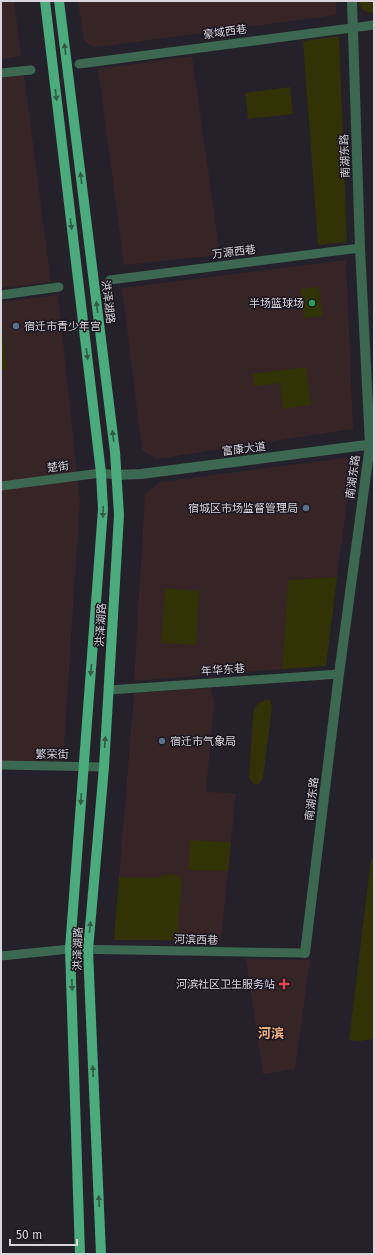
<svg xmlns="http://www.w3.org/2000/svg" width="375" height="1255" font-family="'Fira Sans','Noto Sans SC',sans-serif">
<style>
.commercial{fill:#372427}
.green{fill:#313206}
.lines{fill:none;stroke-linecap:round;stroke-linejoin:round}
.minor{stroke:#3c6750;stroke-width:9}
.tertiary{stroke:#3c6750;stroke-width:10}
.primary{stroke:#4bab7c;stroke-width:10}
.oneway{fill:#315a49}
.leisure-dot{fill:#2e9e5b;stroke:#1b1720;stroke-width:1.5}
.service-dot{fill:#5c6f8a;stroke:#1b1720;stroke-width:1.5}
.health-dot{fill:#e0444e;stroke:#1b1720;stroke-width:1.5}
.labels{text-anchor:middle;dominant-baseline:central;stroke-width:3;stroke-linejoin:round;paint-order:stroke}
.street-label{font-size:11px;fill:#d7d5db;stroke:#1b1720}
.poi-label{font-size:11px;fill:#d7d5db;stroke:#1b1720;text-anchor:end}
.quarter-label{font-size:13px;font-weight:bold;fill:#f0ae7e;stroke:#1b1720}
</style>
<rect width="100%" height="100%" fill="#24212a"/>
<!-- commercial -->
<path class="commercial" d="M1 1H14L21 56 1 59Z
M78 1H336V15L98 47 89 45 84 40Z
M192 56 220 255 124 265 98 69Z
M24 75 51 282 1 288V78Z
M346 260 353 429 156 459 142 450 122 288Z
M58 295 80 500 63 762H1V370L7 369 1 320V302Z
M351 457 352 466 337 577 288 580 282 669 134 681 145 494 160 482Z
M211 688 214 704 206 792 236 793 221 941 114 940 134 693Z
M246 959 310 960 295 1069 263 1074Z"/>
<!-- green -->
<path class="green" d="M359 1H374V13L366 12 361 8Z
M339 36 347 242 318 245 303 41Z
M290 87 293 114 248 119 245 93Z
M319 287 323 316 304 318 300 289Z
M1 320 7 369 1 370Z
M306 367 311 405 283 409 280 383 254 386 252 374Z
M337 577 326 666 282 669 288 580Z
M165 588 199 591 196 645 161 643Z
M266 700H270L272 706 263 778 259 784H254L249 778 253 716C255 706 256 703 266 700Z
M190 840 231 842 228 871 188 870Z
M374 858V1039L359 1041 349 1040 371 859Z
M173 874 178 876 182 880 177 940H114L119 877 152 878Z"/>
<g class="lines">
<!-- minor -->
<path class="minor" d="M79 64 374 25
M1 73 31 70
M110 280 360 248
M1 295 59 287
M1 486 101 473 117 475
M109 690 339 674
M1 765 104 767
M1 956 70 949 305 953"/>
<!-- tertiary -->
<path class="tertiary" d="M117 475 141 474 374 444
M305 953 339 674 370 445 360 248 352 1"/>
<!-- primary -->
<path class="primary" d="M45 1 101 473 103 509 70 949 80 1254
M59 1 115 452 119 515 104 767 88 950 101 1254"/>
</g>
<!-- one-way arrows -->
<defs><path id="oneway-solid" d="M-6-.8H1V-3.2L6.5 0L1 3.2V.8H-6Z"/></defs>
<g class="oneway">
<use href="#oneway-solid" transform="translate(65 49) rotate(-97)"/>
<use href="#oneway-solid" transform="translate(56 95) rotate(83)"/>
<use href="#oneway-solid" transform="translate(81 178) rotate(-97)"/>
<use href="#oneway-solid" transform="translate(71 224) rotate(83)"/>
<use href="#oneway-solid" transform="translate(97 307) rotate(-97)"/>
<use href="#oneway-solid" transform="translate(87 354) rotate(83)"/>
<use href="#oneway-solid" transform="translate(113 436) rotate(-97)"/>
<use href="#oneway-solid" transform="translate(103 512) rotate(92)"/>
<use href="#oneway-solid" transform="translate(91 670) rotate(95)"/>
<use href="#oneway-solid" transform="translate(105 742) rotate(-86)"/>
<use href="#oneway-solid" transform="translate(81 799) rotate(94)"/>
<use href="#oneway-solid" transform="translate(90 927) rotate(-85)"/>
<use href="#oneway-solid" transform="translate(72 985) rotate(88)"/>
<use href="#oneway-solid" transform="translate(93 1071) rotate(-92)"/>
<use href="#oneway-solid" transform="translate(99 1201) rotate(-92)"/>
</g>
<!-- markers -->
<circle class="leisure-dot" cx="312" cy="303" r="4"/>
<g class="service-dot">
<circle cx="16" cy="326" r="4"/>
<circle cx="306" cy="508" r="4"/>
<circle cx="162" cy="741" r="4"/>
</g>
<path class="health-dot" d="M282 978h4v4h4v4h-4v4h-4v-4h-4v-4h4z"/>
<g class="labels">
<!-- street labels -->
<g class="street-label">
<text transform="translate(225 32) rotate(-8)">豪域西巷</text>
<text transform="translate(345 156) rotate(-92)">南湖东路</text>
<text transform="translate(234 252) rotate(-7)">万源西巷</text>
<text transform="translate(108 302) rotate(83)">洪泽湖路</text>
<text transform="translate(244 449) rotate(-7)">富康大道</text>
<text transform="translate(58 467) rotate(-7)">楚街</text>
<text transform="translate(353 477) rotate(-82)">南湖东路</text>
<text transform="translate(101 625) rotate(-87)">洪泽湖路</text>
<text transform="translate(223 670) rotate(-4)">年华东巷</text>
<text x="52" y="754">繁荣街</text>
<text transform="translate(312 799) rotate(-83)">南湖东路</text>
<text transform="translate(196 940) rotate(1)">河滨西巷</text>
<text transform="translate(78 949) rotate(-89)">洪泽湖路</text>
</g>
<!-- poi labels -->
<g class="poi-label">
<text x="304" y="303">半场篮球场</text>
<text x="24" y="326" text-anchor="start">宿迁市青少年宫</text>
<text x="298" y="508">宿城区市场监督管理局</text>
<text x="170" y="741" text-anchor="start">宿迁市气象局</text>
<text x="275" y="984">河滨社区卫生服务站</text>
</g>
<!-- quarter labels -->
<g class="quarter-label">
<text x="271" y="1033">河滨</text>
</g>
</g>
<!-- border -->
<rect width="375" height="1255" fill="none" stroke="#d7d5db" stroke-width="4"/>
<!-- scale -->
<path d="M10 1239v6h67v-6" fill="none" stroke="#d7d5db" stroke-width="2"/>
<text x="16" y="1239" font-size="12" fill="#d7d5db" stroke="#1b1720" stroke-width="3" paint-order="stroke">50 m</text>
</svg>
